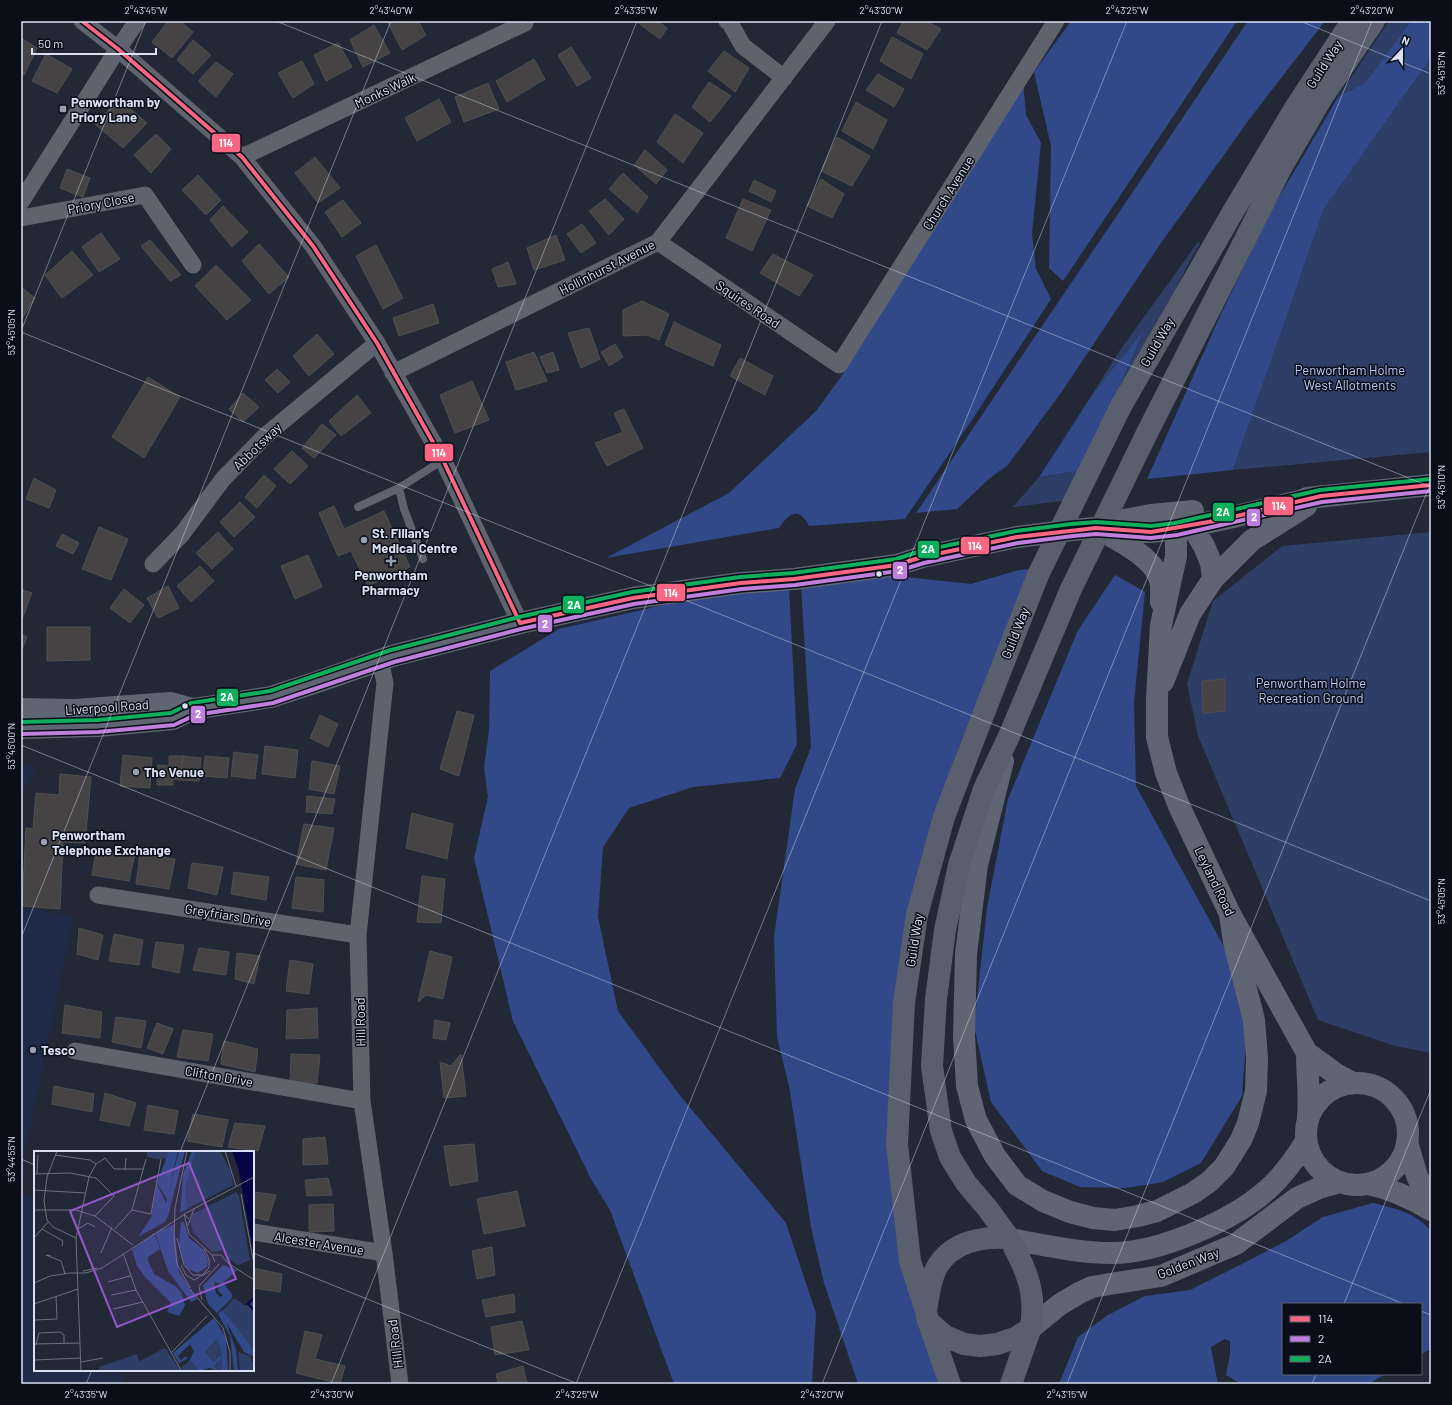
<svg xmlns="http://www.w3.org/2000/svg" width="1452" height="1405" font-family="Barlow,sans-serif">
<style>
.built{fill:#1f2a47}
.green{fill:#2e3e66}
.forest{fill:#324989}
.building{fill:#464344;stroke:#504f51}
.lines{fill:none;stroke-linecap:round;stroke-linejoin:round}
.lane{stroke:#5e636e;stroke-width:8}
.street{stroke:#5e636e;stroke-width:17}
.secondary{stroke:#5f6573;stroke-width:22}
.highway{stroke:#595f6d;stroke-width:22}
.highway-bridge{stroke:#595f6d;stroke-width:22}
.bus-1-casing{stroke:#090e19;stroke-width:7}
.bus-2-casing{stroke:#090e19;stroke-width:7}
.bus-3-casing{stroke:#090e19;stroke-width:7}
.bus-1{stroke:#fa6682;stroke-width:4}
.bus-2{stroke:#c07fdc;stroke-width:4}
.bus-3{stroke:#0daf5c;stroke-width:4}
.ticks{fill:none;stroke:#dae1f3;stroke-width:1;stroke-opacity:0.45}
.poi-dot{fill:#9aa0b0;stroke:#090e19;stroke-width:1.5}
.bus-dot{fill:#dae1f3;stroke:#090e19;stroke-width:1.5}
.labels{text-anchor:middle;dominant-baseline:central;stroke-width:3;stroke-linejoin:round;paint-order:stroke}
.street-label{font-size:13px;fill:#dae1f3;stroke:#090e19}
.poi-label{font-size:13px;font-weight:bold;fill:#dae1f3;stroke:#090e19;text-anchor:start}
.park-label{font-size:13px;fill:#baccf5;stroke:#090e19}
.inset-river{fill:none;stroke:#050444;stroke-width:2}
.inset-road{fill:none;stroke:#6c7281;stroke-width:1}
.view{fill:#9359cc;fill-opacity:0.15;stroke:#9359cc;stroke-width:2}
.inset-edge{fill:none;stroke:#dae1f3;stroke-width:2}
.line-badge{stroke:#090e19;stroke-width:1.5}
.badge-label{font-size:11px;text-anchor:middle;font-weight:bold;fill:#fff}
.neatline{fill:none;stroke:#dae1f3;stroke-width:1.5}
.ticks-label{font-size:10px;text-anchor:middle;fill:#dae1f3}
</style>
<rect width="100%" height="100%" fill="#222835"/>
<!-- built -->
<path class="built" d="M21 764 37 766 33 776 21 792Z
M21 907 74 916 25 1152 23 1186H21Z
M21 1194 35 1197V1370H124L123 1384H21Z"/>
<!-- green -->
<path class="green" d="M1389 21H1411L1366 82 1338 97Z
M1431 58V452L1233 470 1324 209Z
M1198 242 1200 243 1186 268 1107 428 1102 429 1143 332 1092 395 1118 353Z
M1084 470 1070 500 1013 507 1039 477Z
M1431 532V1053L1395 1046 1318 1020 1198 736 1187 684 1213 601 1282 546Z"/>
<!-- forest -->
<path class="forest" d="M1071 21H1237L1063 281 1049 268 1051 146 1034 72Z
M1248 21H1325L1248 121 1159 246 1063 390 1008 465 990 478 957 509 916 513Z
M1411 21H1431V58L1324 209 1233 470 1147 479 1221 314 1272 209 1338 97 1366 82Z
M1023 80 1026 115 1041 143 1032 234 1036 269 1051 299 974 417 905 519 809 526C799 506 789 513 779 528L606 558 729 493 816 411 841 377 914 255Z
M1144 330 1084 470 1039 477 1092 395Z
M1035 568 962 738 922 860 889 1093 939 1384H858L824 1283 811 1227 789 1086 777 1037 774 937 795 789 811 747 801 586 896 576 971 584 1015 571Z
M1115 575 1145 592 1134 702 1136 786 1228 954 1247 1028 1242 1096 1201 1163 1163 1182 1126 1188 1080 1187 1042 1171 991 1102 974 1026 987 908 1008 799 1078 630Z
M789 587 797 744 780 778 693 787 629 808 603 847 598 917 618 1011 678 1093 786 1223 816 1313 812 1384H674L610 1210 592 1181 513 1021 474 858 488 797 484 767 489 731 490 671 559 629 685 600Z
M1373 1203C1396 1209 1415 1212 1431 1231V1349L1421 1354V1304H1283V1374H1385L1369 1384H1241L1226 1375 1230 1354V1341L1225 1339 1211 1347 1218 1384H1059L1078 1337 1108 1315 1145 1296 1190 1290 1242 1264 1286 1241 1323 1217Z"/>
<!-- building -->
<path class="building" d="M168 21H180L193 32 172 58 152 42Z
M392 21H418L426 35 402 50 388 23Z
M636 21H657L667 28 660 39Z
M903 21H926L941 29 927 50 897 33Z
M374 25 390 53 363 67 350 40Z
M892 37 923 54 911 79 880 61Z
M21 38 37 48 24 75 21 73Z
M193 40 211 55 193 74 177 60Z
M338 43 352 67 326 81 314 55Z
M571 47 591 78 577 86 558 55Z
M724 51 749 68 735 92 708 71Z
M46 54 72 69 57 93 32 81Z
M534 59 545 79 507 102 496 81Z
M302 61 314 84 293 98 278 73Z
M216 62 233 74 216 97 198 81Z
M878 74 904 89 894 107 866 90Z
M709 82 731 96 710 122 692 107Z
M488 83 499 109 464 122 455 97Z
M119 99 147 123 123 148 95 124Z
M439 99 451 122 417 141 405 118Z
M856 102 887 120 873 149 842 131Z
M675 114 703 133 683 163 657 142Z
M156 134 171 149 151 173 134 155Z
M837 137 870 156 852 186 821 171Z
M645 150 667 170 656 184 634 165Z
M315 157 340 188 318 203 295 173Z
M67 169 90 178 83 197 60 188Z
M623 173 648 197 637 213 609 189Z
M198 175 221 200 206 215 182 190Z
M821 179 844 194 832 218 807 206Z
M754 180 776 191 771 202 749 191Z
M605 199 624 219 609 235 589 211Z
M743 199 771 210 752 251 726 238Z
M343 200 361 223 342 237 325 212Z
M223 206 248 232 232 247 210 220Z
M582 224 596 243 581 253 567 234Z
M101 233 120 259 99 272 82 247Z
M556 235 565 260 534 270 527 248Z
M150 240 181 275 170 281 141 246Z
M259 244 289 277 269 294 242 261Z
M376 245 403 298 383 309 356 256Z
M72 251 93 275 62 298 45 275Z
M773 254 813 275 799 296 760 273Z
M508 262 516 284 498 287 492 269Z
M216 265 251 300 227 320 195 286Z
M21 287 35 298 22 319 21 318Z
M642 301 669 314 659 340 647 335 623 336V310Z
M433 304 439 323 399 336 393 318Z
M674 322 721 345 713 366 665 345Z
M589 328 600 359 581 368 568 333Z
M317 334 334 354 309 376 293 356Z
M615 344 623 357 609 366 601 352Z
M534 352 547 381 516 390 506 362Z
M553 352 559 370 547 373 540 357Z
M740 358 773 376 765 395 730 376Z
M277 369 290 382 278 393 265 380Z
M148 377 180 397 144 458 112 437Z
M472 381 489 420 455 433 440 395Z
M243 393 259 407 243 422 229 409Z
M357 395 371 413 341 436 329 421Z
M624 409 643 448 607 466 595 443 623 432 614 413Z
M322 424 336 435 314 458 302 448Z
M292 451 308 466 290 484 274 469Z
M264 475 276 486 257 508 245 497Z
M34 478 56 490 49 508 26 499Z
M240 502 255 517 234 537 220 522Z
M334 506 344 529 384 511 410 567 368 586 351 551 338 556 319 513Z
M99 527 128 539 111 580 82 569Z
M218 532 233 549 212 569 196 553Z
M62 534 79 543 73 554 56 546Z
M308 555 322 587 295 599 281 566Z
M200 566 214 581 191 602 177 586Z
M168 586 179 608 158 618 147 598Z
M21 589 32 593 21 622Z
M124 589 144 605 130 623 110 608Z
M47 627H90V660L47 661Z
M21 634 27 637 21 652Z
M1225 679V711L1203 713 1202 681Z
M457 711 474 715 459 776 440 769Z
M320 715 338 724 328 747 310 738Z
M265 746 298 750 295 778 262 774Z
M234 752 258 755 255 779 231 776Z
M123 755 152 758 150 788 120 786Z
M169 756H183L181 780 173 779V785H157L158 765 169 766Z
M183 756 201 758 199 781 181 780Z
M205 756 229 758 227 778 203 776Z
M312 761 340 766 334 794 309 789Z
M60 774 91 777 85 843 63 842 60 909 22 906 26 828 33 829 36 793 59 795Z
M307 796 335 799 332 814 306 812Z
M412 813 453 824 447 859 406 848Z
M304 824 334 828 326 870 296 864Z
M96 850 135 854 129 881 92 875Z
M140 854 175 859 169 889 136 884Z
M192 863 223 867 217 895 188 888Z
M234 872 269 877 266 900 231 894Z
M422 876 445 879 441 923 417 922Z
M296 877 324 880 323 912 292 908Z
M79 928 103 935 98 960 77 954Z
M114 934 143 940 139 965 109 961Z
M156 942 184 945 179 973 152 967Z
M199 948 229 952 226 975 193 970Z
M430 951 452 957 443 999 426 995 418 1002Z
M237 953 260 956 254 984 235 979Z
M290 960 313 964 309 994 286 991Z
M65 1005 102 1012 100 1038 62 1033Z
M317 1008 318 1038 286 1039 287 1010Z
M116 1017 146 1021 141 1048 112 1042Z
M435 1020 450 1023 446 1040 433 1038Z
M157 1023 173 1029 163 1054 147 1048Z
M183 1030 213 1034 208 1061 177 1057Z
M224 1041 258 1049 255 1072 221 1064Z
M291 1054 320 1055 317 1083H290Z
M461 1054 466 1096 444 1098 440 1062 451 1066Z
M54 1086 94 1094 92 1112 52 1104Z
M105 1093 136 1103 129 1126 100 1120Z
M148 1105 178 1111 174 1134 144 1130Z
M193 1114 228 1120 222 1147 187 1141Z
M235 1123 265 1126 258 1151 228 1147Z
M325 1137 328 1164 303 1165V1139Z
M474 1144 478 1181 450 1186 444 1146Z
M328 1178 332 1195 307 1196 305 1180Z
M517 1191 525 1226 484 1234 477 1199Z
M255 1192 276 1195 268 1221 253 1217V1205Z
M333 1204 334 1231 309 1232V1205Z
M492 1247 495 1275 477 1279 472 1251Z
M253 1268 282 1274 280 1292 253 1288Z
M514 1294 515 1312 486 1317 482 1300Z
M522 1321 529 1350 495 1355 491 1327Z
M305 1331 322 1335 315 1359 345 1366 340 1384 296 1373Z
M523 1366 527 1384H498L496 1374Z"/>
<g class="lines">
<!-- lane -->
<path class="lane" d="M358 507 399 488
M423 559 404 509 399 488 443 460"/>
<!-- street -->
<path class="street" d="M82 21 118 49 242 157 313 246 377 343 443 460 520 623
M727 21 730 23 743 46 784 78
M242 157 525 23 524 21
M21 202 114 55 137 21
M21 218 145 195 193 265
M658 242 839 365 1056 21
M393 373 658 242 827 21
M153 564 182 534 223 479 266 435 377 343
M380 659 385 683 358 935 362 1101 384 1253 400 1384
M98 895 358 935
M75 1051 362 1101
M253 1232 384 1253"/>
<!-- secondary -->
<path class="secondary" d="M1307 498 1431 485
M1184 513 1204 546 1211 563 1213 579
M1180 515 1176 529V556L1161 625 1157 698V737L1166 773 1179 806 1230 914 1307 1053 1336 1074 1353 1083
M1114 522 1151 515 1193 511
M1102 531C1120 541 1154 558 1160 580 1162 587 1161 595 1161 602
M1163 682 1190 614 1213 579 1252 540 1306 506
M21 709 75 710 171 703 193 709
M21 728 98 726 173 719 193 709 271 697 320 681 392 656 520 623 633 598 741 583 794 579 897 565 922 557 1017 537 1072 530 1096 528 1151 532 1176 529 1220 520 1321 496
M1003 761 977 865 966 954 964 1036 967 1086 976 1120 995 1156 1017 1185 1043 1201 1070 1212 1093 1218 1115 1220 1138 1216 1157 1211 1193 1193 1209 1182 1224 1167 1241 1140 1248 1123 1256 1091 1257 1058 1254 1020 1234 942 1230 914
M1307 1053C1307 1075 1310 1096 1308 1117
M1306 1134a51 51 0 1 1 102 0a51 51 0 1 1-102 0Z
M1407 1142 1417 1176 1431 1205
M1369 1184C1391 1189 1411 1198 1431 1210
M1010 1239C1044 1245 1078 1253 1112 1253 1159 1253 1232 1221 1267 1190 1283 1176 1295 1159 1306 1141
M1031 1328 1059 1305 1079 1293 1092 1287 1110 1284 1161 1276 1236 1244 1297 1198 1319 1188 1340 1182"/>
<!-- highway -->
<path class="highway" d="M1121 406 1234 210 1297 105 1352 21
M1147 433 1249 232 1281 168 1323 96 1374 21
M1009 1238 988 1209 966 1183 950 1157 941 1131 932 1066 936 999 945 930 959 865 984 789 1010 734 1071 589
M926 1311C928 1297 930 1282 936 1269 950 1242 982 1236 1009 1238 1013 1243 1015 1250 1018 1255 1031 1281 1035 1300 1031 1328L1015 1338 997 1344 980 1346 964 1344 945 1336 928 1321 926 1311 910 1261 897 1144 904 1003 917 915 944 817 980 723 1038 575
M929 1323 950 1384
M1011 1384 1030 1330"/>
<!-- highway-bridge -->
<path class="highway-bridge" d="M1038 575 1121 406
M1071 589 1147 433"/>
<!-- bus-1 casing -->
<g class="bus-1-casing">
<path id="bus-1" d="M82 21 118 49 242 157 313 246 377 343 443 460 520 623
M520 623 633 598 741 583 794 579 897 565 922 557 1017 537 1096 528 1151 532 1220 520 1321 496 1431 485"/>
</g>
<!-- bus-2 casing -->
<g class="bus-2-casing">
<path id="bus-2" d="M21 734 98 732 174 725 195 715 273 703 394 662 521 629 634 604 742 589 795 585 898 571 924 563 1018 543 1073 536 1096 534 1151 538 1177 535 1322 502 1431 491"/>
</g>
<!-- bus-3 casing -->
<g class="bus-3-casing">
<path id="bus-3" d="M21 722 98 720 171 713 191 703 270 691 391 650 519 617 632 592 740 577 793 573 896 559 921 551 1016 531 1071 524 1096 522 1151 526 1175 523 1320 490 1430 479"/>
</g>
<!-- bus-1 -->
<use href="#bus-1" class="bus-1"/>
<!-- bus-2 -->
<use href="#bus-2" class="bus-2"/>
<!-- bus-3 -->
<use href="#bus-3" class="bus-3"/>
</g>
<!-- ticks -->
<path class="ticks" d="M276 21 1431 487M1300 21 1431 74M21 331 146 21M21 332 1431 901M21 745 1404 1304M21 938 391 21M180 1152 637 21M21 1159 35 1165M253 1253 578 1384M1344 1304 1431 1089M1421 1311 1431 1315M86 1384 92 1370M331 1384 882 21M576 1384 1127 21M822 1384 1372 21M1067 1384 1431 482M1312 1384 1316 1374"/>
<!-- markers -->
<g class="poi-dot">
<rect x="59" y="105" width="8" height="8" rx="2"/>
<circle cx="364" cy="540" r="4"/>
<path d="M389 555h4v4h4v4h-4v4h-4v-4h-4v-4h4z"/>
<circle cx="136" cy="772" r="4"/>
<circle cx="44" cy="842" r="4"/>
<circle cx="33" cy="1050" r="4"/>
</g>
<g class="bus-dot">
<circle cx="879" cy="574" r="3.5"/>
<circle cx="185" cy="706" r="3.5"/>
</g>
<g class="labels">
<!-- street labels -->
<g class="street-label">
<text transform="translate(1324 64) rotate(-57)">Guild Way</text>
<text transform="translate(385 90) rotate(-25)">Monks Walk</text>
<text transform="translate(948 193) rotate(-58)">Church Avenue</text>
<text transform="translate(101 203) rotate(-11)">Priory Close</text>
<text transform="translate(607 267) rotate(-27)">Hollinhurst Avenue</text>
<text transform="translate(748 304) rotate(34)">Squires Road</text>
<text transform="translate(1157 342) rotate(-60)">Guild Way</text>
<text transform="translate(257 446) rotate(-44)">Abbotsway</text>
<text transform="translate(1015 633) rotate(-68)">Guild Way</text>
<text transform="translate(107 707) rotate(-4)">Liverpool Road</text>
<text transform="translate(1215 881) rotate(64)">Leyland Road</text>
<text transform="translate(228 915) rotate(9)">Greyfriars Drive</text>
<text transform="translate(914 940) rotate(-81)">Guild Way</text>
<text transform="translate(360 1022) rotate(-91)">Hill Road</text>
<text transform="translate(219 1076) rotate(10)">Clifton Drive</text>
<text transform="translate(319 1243) rotate(9)">Alcester Avenue</text>
<text transform="translate(1188 1263) rotate(-21)">Golden Way</text>
<text transform="translate(395 1344) rotate(-97)">Hill Road</text>
</g>
<!-- poi labels -->
<g class="poi-label">
<text x="71" y="102">Penwortham by<tspan x="71" dy="15">Priory Lane</tspan></text>
<text x="372" y="533">St. Fillan's<tspan x="372" dy="15">Medical Centre</tspan></text>
<text x="391" y="575" text-anchor="middle">Penwortham<tspan x="391" dy="15">Pharmacy</tspan></text>
<text x="144" y="772">The Venue</text>
<text x="52" y="835">Penwortham<tspan x="52" dy="15">Telephone Exchange</tspan></text>
<text x="41" y="1050">Tesco</text>
</g>
<!-- park labels -->
<g class="park-label">
<text x="1350" y="370">Penwortham Holme<tspan x="1350" dy="15">West Allotments</tspan></text>
<text x="1311" y="683">Penwortham Holme<tspan x="1311" dy="15">Recreation Ground</tspan></text>
</g>
</g>
<!-- overview -->
<g transform="translate(34 1151)">
<rect width="220" height="220" fill="#222835"/>
<path d="M113 0H137L133 7 124 8 113 6ZM162 0H186L197 21 199 34 153 58 152 34ZM202 41 205 45 216 109 204 114 193 107 189 99 178 101 159 81 156 70 159 63ZM200 147 212 155 220 147V199L189 159ZM183 188 188 203V220H183L180 215 187 209 186 202 180 211 171 201ZM131 197 147 220H65V216L103 203 105 210 110 208ZM204 201 216 205 220 215 217 220H206ZM158 209 165 220H150L147 216Z" fill="#2e3e66"/>
<path d="M135 0H144L133 48 123 32ZM145 0H151L134 65 131 71 104 86 117 67 123 33 132 52ZM158 0H162L152 34 153 58 146 62 149 24ZM147 71H150L155 87 169 98 174 109 173 116 164 122 154 118 150 112 145 93ZM140 73 145 121 163 148 157 151 134 120 121 82ZM120 82 126 98 114 106V110L120 123 141 135 147 141 151 154 145 165 133 161 137 152 112 127 103 115 98 99ZM189 114 203 119 188 133 180 131 182 142 186 146 189 144 184 140 185 134H191L198 143V147L183 162 174 153 169 135ZM188 159 202 199 204 220H200L196 185 184 163ZM189 159 220 199V206L210 201 189 166ZM180 167 192 187 194 220H188V203L183 188 171 201 180 211 187 202V209L180 215 183 220 176 217 165 220 158 210 154 212 160 200 156 193 144 205 147 209 152 205 153 208 145 212 139 202Z" fill="#324989"/>
<path d="M198 0H218L219 3 220 104 205 20Z" fill="#050444"/>
<path class="inset-river" d="M220 147 214 153 220 159"/>
<path class="inset-road" d="M23 0 13 26 10 50 13 69 19 76 42 87M153 0 141 57 140 87 143 113 156 137M191 0 202 35M21 4 56 9 62 13M91 19 92 7M3 22 4 4M0 23 36 22 62 27 80 45 61 65M0 39 51 42M207 43 220 113M0 59H42L61 65 99 94M98 59 117 63 127 8M154 74 160 58M8 78 29 90 28 95M44 78 54 72 61 76M81 78 98 59 112 8M0 87 14 71M143 87 150 114 159 124H168L175 117V108L170 98M67 102 78 76M89 102 102 139 147 219M178 104H187L194 112 220 129M17 105 12 104 27 110 31 123M181 111 178 104 155 83 150 63 220 26M147 114 152 124 160 129M49 120 63 117M36 122H52L68 117 148 65 150 63 155 68M160 129 176 120M74 131 96 125M0 132 16 125 36 122M165 135 185 113M165 136 168 149M156 138 189 177 196 201V220M77 144 102 139M0 153 44 138M79 158 109 151M0 169 23 168 22 145M0 193 46 192M2 194 5 182 26 181 30 184V192M137 202 173 165M0 209 47 207M47 211 69 207M47 220 42 87 55 26 62 13 71 7 80 18H109"/>
<path class="view" d="M155 12 202 128 83 176 36 60Z"/>
<rect width="220" height="220" class="inset-edge"/>
</g>
<g class="line-badge">
<rect x="211" y="133" width="30" height="20" rx="4" fill="#fa6682"/>
<rect x="424" y="443" width="30" height="19" rx="4" fill="#fa6682"/>
<rect x="1263" y="496" width="31" height="20" rx="4" fill="#fa6682"/>
<rect x="1212" y="502" width="23" height="20" rx="4" fill="#0daf5c"/>
<rect x="1246" y="508" width="15" height="19" rx="4" fill="#c07fdc"/>
<rect x="960" y="536" width="30" height="19" rx="4" fill="#fa6682"/>
<rect x="917" y="540" width="23" height="19" rx="4" fill="#0daf5c"/>
<rect x="892" y="561" width="16" height="19" rx="4" fill="#c07fdc"/>
<rect x="656" y="583" width="30" height="19" rx="4" fill="#fa6682"/>
<rect x="562" y="595" width="23" height="19" rx="4" fill="#0daf5c"/>
<rect x="537" y="614" width="16" height="19" rx="4" fill="#c07fdc"/>
<rect x="216" y="688" width="23" height="19" rx="4" fill="#0daf5c"/>
<rect x="190" y="705" width="16" height="19" rx="4" fill="#c07fdc"/>
</g>
<g class="badge-label">
<text x="226" y="147">114</text>
<text x="439" y="457">114</text>
<text x="1279" y="510">114</text>
<text x="1223" y="516">2A</text>
<text x="1254" y="521">2</text>
<text x="975" y="550">114</text>
<text x="928" y="553">2A</text>
<text x="900" y="574">2</text>
<text x="671" y="597">114</text>
<text x="574" y="609">2A</text>
<text x="545" y="628">2</text>
<text x="227" y="701">2A</text>
<text x="198" y="718">2</text>
</g>
<!-- border -->
<rect width="1452" height="1405" fill="none" stroke="#090e19" stroke-width="44"/>
<!-- legend -->
<rect x="1282" y="1303" width="140" height="72" fill="#090e19" stroke="#5d6270"/>
<rect x="1290" y="1316" width="20" height="6" fill="#fa6682" stroke="#5d6270"/>
<text x="1318" y="1323" font-size="12" fill="#dae1f3">114</text>
<rect x="1290" y="1336" width="20" height="6" fill="#c07fdc" stroke="#5d6270"/>
<text x="1318" y="1343" font-size="12" fill="#dae1f3">2</text>
<rect x="1290" y="1356" width="20" height="6" fill="#0daf5c" stroke="#5d6270"/>
<text x="1318" y="1363" font-size="12" fill="#dae1f3">2A</text>
<!-- north arrow -->
<g transform="translate(1402 50) rotate(22)" stroke="#090e19" stroke-width="3" paint-order="stroke">
<path d="M0-3L7 15L0 10L-7 15Z" fill="#dae1f3"/>
<text y="-6" font-size="11" font-weight="bold" text-anchor="middle" fill="#dae1f3">N</text>
</g>
<!-- scale -->
<path d="M32 48v6h124v-6" fill="none" stroke="#dae1f3" stroke-width="2"/>
<text x="38" y="48" font-size="12" fill="#dae1f3" stroke="#090e19" stroke-width="3" paint-order="stroke">50 m</text>
<rect x="22" y="22" width="1408" height="1361" class="neatline"/>
<g class="ticks-label">
<text x="146" y="14">2°43'45"W</text>
<text x="391" y="14">2°43'40"W</text>
<text x="636" y="14">2°43'35"W</text>
<text x="881" y="14">2°43'30"W</text>
<text x="1127" y="14">2°43'25"W</text>
<text x="1372" y="14">2°43'20"W</text>
<text transform="translate(1441 73) rotate(-90)" y="4">53°45'15"N</text>
<text transform="translate(11 332) rotate(-90)" y="4">53°45'05"N</text>
<text transform="translate(1441 487) rotate(-90)" y="4">53°45'10"N</text>
<text transform="translate(11 746) rotate(-90)" y="4">53°45'00"N</text>
<text transform="translate(1441 901) rotate(-90)" y="4">53°45'05"N</text>
<text transform="translate(11 1159) rotate(-90)" y="4">53°44'55"N</text>
<text x="86" y="1398">2°43'35"W</text>
<text x="332" y="1398">2°43'30"W</text>
<text x="577" y="1398">2°43'25"W</text>
<text x="822" y="1398">2°43'20"W</text>
<text x="1067" y="1398">2°43'15"W</text>
</g>
</svg>
